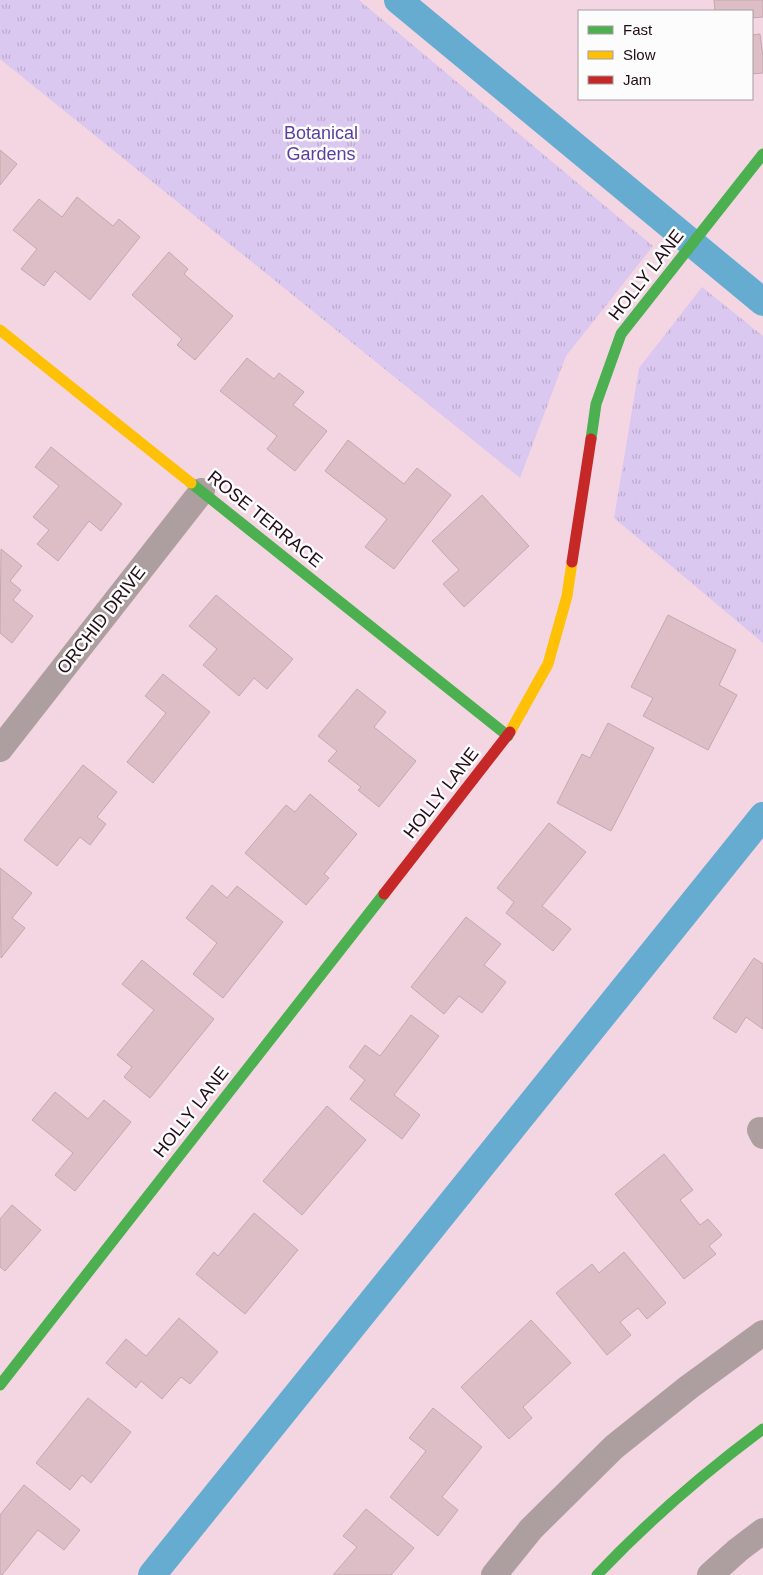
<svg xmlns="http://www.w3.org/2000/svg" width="763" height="1575" font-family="Arial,sans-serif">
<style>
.grass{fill:url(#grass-tufts)}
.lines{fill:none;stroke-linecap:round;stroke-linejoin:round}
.canal{stroke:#66acd1;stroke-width:28}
.building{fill:#debec6;stroke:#c2a9af}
.street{stroke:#ad9f9f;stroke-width:26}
.fast{stroke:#4caf50;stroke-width:11}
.slow{stroke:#ffc107;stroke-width:11}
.jam{stroke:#c62828;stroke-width:11}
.labels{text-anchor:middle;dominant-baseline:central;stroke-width:5;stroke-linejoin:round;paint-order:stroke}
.park-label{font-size:18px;fill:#5a3fa0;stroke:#fcfcfc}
.street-label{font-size:18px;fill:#220c16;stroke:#fcfcfc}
</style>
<defs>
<pattern id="grass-tufts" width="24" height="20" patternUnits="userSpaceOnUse" patternTransform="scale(1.25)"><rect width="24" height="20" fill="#dbc8f0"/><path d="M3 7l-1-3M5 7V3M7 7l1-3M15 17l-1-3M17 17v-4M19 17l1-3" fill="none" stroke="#bcabcd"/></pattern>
</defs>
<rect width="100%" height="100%" fill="#f3d6e2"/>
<!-- grass -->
<path class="grass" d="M0 0H359L653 246 566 356 520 478 0 59Z
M702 287 763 336V643L614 518 639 368Z"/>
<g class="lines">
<!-- canal -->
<path class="canal" d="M398 0 763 302
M152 1575 763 816"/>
</g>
<!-- building -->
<path class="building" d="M714 0H763V17L752 18V11H715Z
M760 34 763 57V73L752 74V35Z
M0 150 17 164 0 185Z
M77 197 113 226 119 219 140 237 90 300 55 271 44 286 21 269 37 249 13 230 39 199 62 217Z
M169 252 188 269 184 274 233 316 195 360 177 345 182 339 132 295Z
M247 358 274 379 279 373 304 392 293 405 327 431 295 471 267 449 277 436 220 391Z
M348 440 404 484 417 468 451 495 394 569 365 547 387 519 325 471Z
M51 447 122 504 101 531 89 521 58 561 37 544 49 530 33 517 59 486 35 467Z
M482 495 529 546 464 607 443 584 459 570 432 541Z
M1 549 22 566 10 581 21 590 13 600 33 616 12 643 0 633Z
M216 595 293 659 267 689 254 678 239 696 203 665 217 649 189 626Z
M668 615 736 650 719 685 737 695 708 750 643 716 653 698 631 687Z
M163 674 210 712 153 783 127 762 166 713 145 696Z
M357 689 386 712 374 727 416 761 379 807 358 790 361 787 328 761 337 751 318 736Z
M608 723 654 748 611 831 557 803 582 754 590 758Z
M83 765 117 792 97 817 106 824 90 845 80 837 57 866 24 840Z
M310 794 357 834 324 874 329 878 306 905 245 853 286 805 295 812Z
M549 823 586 852 542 906 571 929 553 951 506 913 514 902 497 888Z
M0 868 32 893 12 918 25 928 1 958Z
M212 885 227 898 237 886 283 922 223 998 193 974 217 943 186 918Z
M466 917 501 944 484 965 506 982 482 1013 459 996 444 1014 411 987Z
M754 958 763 964V1029L746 1017 736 1033 713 1018Z
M142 960 214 1019 150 1098 124 1077 132 1067 117 1055 154 1010 122 984Z
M411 1015 439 1036 394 1095 420 1115 402 1139 350 1099 365 1080 349 1067 365 1045 380 1056Z
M55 1092 88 1119 104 1100 131 1122 75 1191 55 1175 73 1153 32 1120Z
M327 1106 366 1140 302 1215 263 1181Z
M664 1154 693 1190 680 1200 700 1225 708 1219 722 1235 709 1246 716 1254 684 1279 615 1194Z
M12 1205 41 1230 5 1271 0 1267V1219Z
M254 1213 298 1250 245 1314 196 1274 214 1252 218 1256Z
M624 1252 666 1303 647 1319 638 1308 620 1322 631 1335 607 1355 556 1293 592 1264 599 1273Z
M179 1318 218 1352 190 1384 181 1377 162 1399 141 1381 136 1388 106 1363 126 1339 146 1356Z
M531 1320 571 1363 523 1407 532 1418 509 1439 461 1387Z
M88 1398 131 1432 91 1483 82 1475 70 1490 36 1463Z
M433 1408 482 1447 442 1497 458 1510 438 1536 390 1497 426 1451 409 1438Z
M24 1485 80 1530 64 1550 38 1530 2 1575H0V1515Z
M366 1509 414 1548 391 1575H333L357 1547 343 1536Z"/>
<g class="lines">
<!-- street -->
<path class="street" d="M0 749 202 491
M760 1130 763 1136
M494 1575 531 1529 614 1447 689 1387 763 1333
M710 1575 738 1550 763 1531"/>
<!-- fast -->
<path class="fast" d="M591 439 596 404 621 334 763 154
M191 483 508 736
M0 1385 384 894
M597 1575C648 1521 704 1473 763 1429"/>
<!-- slow -->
<path class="slow" d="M0 330 191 483
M510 732 548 664 567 596 572 562"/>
<!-- jam -->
<path class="jam" d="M572 562 591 439
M384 894 510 732"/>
</g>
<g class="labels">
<!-- park labels -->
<g class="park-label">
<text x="321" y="133">Botanical<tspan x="321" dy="21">Gardens</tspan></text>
</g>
<!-- street labels -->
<g class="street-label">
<text transform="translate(646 275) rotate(-52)">HOLLY LANE</text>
<text transform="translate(265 519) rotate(39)">ROSE TERRACE</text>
<text transform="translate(101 620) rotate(-52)">ORCHID DRIVE</text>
<text transform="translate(441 793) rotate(-52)">HOLLY LANE</text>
<text transform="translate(191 1112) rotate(-52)">HOLLY LANE</text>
</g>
</g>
<!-- legend -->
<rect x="578" y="10" width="175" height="90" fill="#fcfcfc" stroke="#a59ca0"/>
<rect x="588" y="26" width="25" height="8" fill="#4caf50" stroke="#a59ca0"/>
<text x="623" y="35" font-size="15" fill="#220c16">Fast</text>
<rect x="588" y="51" width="25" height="8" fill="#ffc107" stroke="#a59ca0"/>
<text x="623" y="60" font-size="15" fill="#220c16">Slow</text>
<rect x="588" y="76" width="25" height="8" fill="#c62828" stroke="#a59ca0"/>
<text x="623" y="85" font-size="15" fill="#220c16">Jam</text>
</svg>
